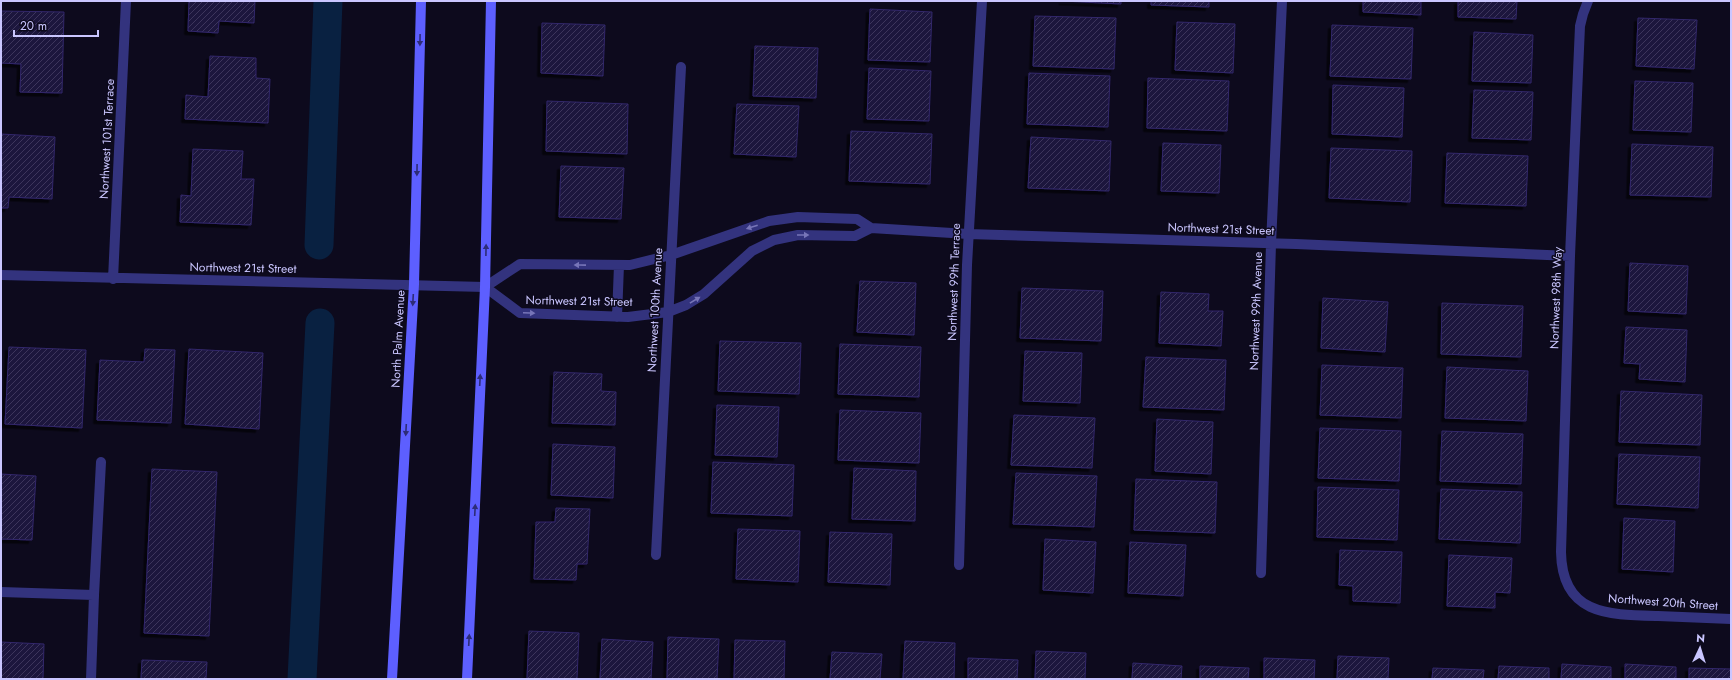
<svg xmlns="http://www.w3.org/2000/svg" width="1732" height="680" font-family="Jost,sans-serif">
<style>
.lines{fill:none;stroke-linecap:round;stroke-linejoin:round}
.canal{stroke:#092141;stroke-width:29}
.building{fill:url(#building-hatch);stroke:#32276b;filter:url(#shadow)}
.service{stroke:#33337e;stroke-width:10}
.minor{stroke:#33337e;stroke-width:10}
.secondary{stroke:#5d5fff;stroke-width:10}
.oneway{fill:#2d2c77}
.oneway2{fill:#7775b8}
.labels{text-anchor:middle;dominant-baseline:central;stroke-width:3;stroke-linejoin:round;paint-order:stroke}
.street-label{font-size:12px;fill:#cac6ff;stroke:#0d0a1d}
</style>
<defs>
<pattern id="building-hatch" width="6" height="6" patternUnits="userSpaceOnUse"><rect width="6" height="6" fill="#1c163e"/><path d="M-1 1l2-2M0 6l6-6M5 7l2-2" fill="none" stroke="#3c365b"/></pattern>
<filter id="shadow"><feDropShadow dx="-3.5" dy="3.5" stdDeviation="0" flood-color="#0009"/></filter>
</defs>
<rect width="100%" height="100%" fill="#0d0a1d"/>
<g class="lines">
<!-- canal -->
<path class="canal" d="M319 245 328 1
M302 679 320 323"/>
</g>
<!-- building -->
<path class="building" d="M189 1H255L254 23 219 21 218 33 188 31Z
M1062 1H1121V4Z
M1151 1H1209V7L1151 5Z
M1363 1H1421V15L1363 12Z
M1458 1H1517L1516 19 1458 17Z
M870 9 932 12 930 62 868 60Z
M1 11 64 12 62 93 20 92 21 64 1 63Z
M1035 16 1116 18 1114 69 1033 66Z
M1638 18 1697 20 1694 69 1636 66Z
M1177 22 1235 24 1233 73 1175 70Z
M542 23 605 25 603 76 541 73Z
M1332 25 1413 28 1411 79 1330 76Z
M1474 32 1533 35 1531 83 1472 81Z
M755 46 818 48 816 98 753 96Z
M210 56 256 58V78L270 79 268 123 185 119 186 95 208 97Z
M869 68 931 71 929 121 867 119Z
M1029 73 1110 76 1108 127 1027 124Z
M1148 78 1229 81 1227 131 1147 128Z
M1635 81 1693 83 1691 132 1633 130Z
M1333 85 1404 88 1402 137 1332 134Z
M1474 90 1533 92 1531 140 1472 138Z
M547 101 628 104 627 154 546 151Z
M737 104 799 106 796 157 734 154Z
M851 131 932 134 930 184 849 181Z
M1 134 55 137 52 199 9 197 8 208H1Z
M1031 137 1111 141 1109 191 1028 188Z
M1163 143 1221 145 1219 193 1161 191Z
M1632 144 1713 147 1711 197 1630 195Z
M1331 148 1412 151 1410 202 1329 198Z
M193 149 243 151 241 179H254L251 225 180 222 181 195 191 196Z
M1447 153 1528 156 1526 206 1445 203Z
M561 166 624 168 621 219 559 217Z
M1630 263 1688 266 1686 314 1628 311Z
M860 281 916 283 914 335 857 332Z
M1022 288 1103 291 1101 341 1020 338Z
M1161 292 1209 294 1208 311H1223L1221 346 1159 343Z
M1323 298 1388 302 1385 352 1321 348Z
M1442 303 1523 306 1521 357 1441 354Z
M1626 327 1687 330 1685 382 1639 379 1640 364 1624 363Z
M720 341 801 343 799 394 718 391Z
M840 344 921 347 919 397 838 394Z
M9 347 86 350 82 428 5 424Z
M145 349 175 350 171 423 97 420 100 360 144 362Z
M189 349 263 353 259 429 185 424Z
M1025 351 1082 353 1080 403 1023 401Z
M1146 357 1226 360 1224 410 1143 407Z
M1322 365 1403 368 1401 418 1320 415Z
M1447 367 1528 371 1526 421 1445 418Z
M554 372 602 374 601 391 616 392 615 425 552 423Z
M1621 391 1702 395 1700 445 1619 442Z
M717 405 779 407 777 457 715 455Z
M840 410 921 413 919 463 838 460Z
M1014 415 1095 418 1092 468 1011 465Z
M1157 419 1213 422 1211 474 1155 471Z
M1320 428 1401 431 1399 481 1318 478Z
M1442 431 1523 434 1521 484 1440 481Z
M553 444 615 447 613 498 551 495Z
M1619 454 1700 457 1698 508 1617 504Z
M713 462 794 465 792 516 711 513Z
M854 468 916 471 915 521 852 519Z
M152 469 217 472 209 636 144 633Z
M1016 473 1097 476 1094 527 1013 524Z
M1 474 36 476 32 540 1 539Z
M1136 479 1217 482 1215 533 1134 530Z
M1318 487 1399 490 1397 540 1317 537Z
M1441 489 1522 492 1520 543 1439 539Z
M556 508 590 509 587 564H577L576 580 534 579 536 522H555Z
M1624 518 1675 521 1673 572 1622 569Z
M738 529 800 531 798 582 736 579Z
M830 532 892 534 890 585 828 582Z
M1045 539 1096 542 1093 593 1043 590Z
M1130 542 1186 545 1183 596 1128 593Z
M1340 550 1402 552 1400 603 1353 601V586L1339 585Z
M1449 555 1512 558 1510 593 1495 592V608L1447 606Z
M529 631 579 633 577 679H527Z
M668 637 719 639 717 679H667Z
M602 639 653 642 651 679H600Z
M735 640 785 641 784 679H734Z
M905 641 955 643 954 679H903Z
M1 642 44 644 43 679H1Z
M1036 651 1086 653 1085 679H1035Z
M832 652 882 654 880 679H830Z
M1338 656 1389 658 1388 679H1337Z
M968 658 1018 660 1017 679H968Z
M1264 658 1315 660 1314 679H1264Z
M142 660 207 662 206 679H141Z
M1133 663 1182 666 1181 679H1132Z
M1562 664 1611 667V679H1561Z
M1625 664 1676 667V679H1625Z
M1200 666 1249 668 1248 679H1200Z
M1499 666 1549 668V679H1498Z
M1433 668 1484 670 1483 679H1432Z
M1689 668 1731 669V679H1689Z"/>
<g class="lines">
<!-- service -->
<path class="service" d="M94 595 101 462"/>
<!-- minor -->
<path class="minor" d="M1588 1 1583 14 1580 26 1570 256 1561 552C1562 615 1608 615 1658 616 1682 617 1707 618 1731 619
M1 275 485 287 520 264 630 265 671 255 769 221 798 217 857 219 871 228 968 234 1296 244 1570 256
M113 279 126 1
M485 287 520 313 628 317 668 312 686 305 704 294 752 251 774 240 798 235 855 236 871 228
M617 317 619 265
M656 555 681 67
M959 565 967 265 982 1
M1261 573 1271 244 1282 1
M1 592 94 595 91 679"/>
<!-- secondary -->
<path class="secondary" d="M392 679 414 284 421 1
M467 679 485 287 491 1"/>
</g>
<!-- one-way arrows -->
<defs><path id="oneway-solid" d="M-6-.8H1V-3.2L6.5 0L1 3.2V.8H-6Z"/></defs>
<g class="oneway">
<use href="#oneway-solid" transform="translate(420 40) rotate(91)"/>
<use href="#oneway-solid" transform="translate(417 170) rotate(91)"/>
<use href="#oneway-solid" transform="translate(486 250) rotate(-89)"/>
<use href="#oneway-solid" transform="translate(413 300) rotate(93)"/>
<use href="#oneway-solid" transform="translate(480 380) rotate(-87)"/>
<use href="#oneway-solid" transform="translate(406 430) rotate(93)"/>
<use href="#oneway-solid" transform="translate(475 510) rotate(-87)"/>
<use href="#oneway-solid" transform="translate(469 640) rotate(-87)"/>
</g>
<g class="oneway2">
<use href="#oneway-solid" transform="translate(752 227) rotate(162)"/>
<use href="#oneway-solid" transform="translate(803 235)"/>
<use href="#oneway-solid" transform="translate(580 265) rotate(-179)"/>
<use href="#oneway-solid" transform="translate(695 300) rotate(-31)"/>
<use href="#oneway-solid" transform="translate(529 313) rotate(2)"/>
</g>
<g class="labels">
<!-- street labels -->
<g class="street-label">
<text transform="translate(107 139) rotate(-87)">Northwest 101st Terrace</text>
<text transform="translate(1221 229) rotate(2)">Northwest 21st Street</text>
<text transform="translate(243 268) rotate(1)">Northwest 21st Street</text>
<text transform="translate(954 282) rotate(-88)">Northwest 99th Terrace</text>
<text transform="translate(1556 298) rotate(-88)">Northwest 98th Way</text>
<text transform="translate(579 301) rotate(1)">Northwest 21st Street</text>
<text transform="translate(655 310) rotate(-87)">Northwest 100th Avenue</text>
<text transform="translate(1256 311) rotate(-88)">Northwest 99th Avenue</text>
<text transform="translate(398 339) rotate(-87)">North Palm Avenue</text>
<text transform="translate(1663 602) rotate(4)">Northwest 20th Street</text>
</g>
</g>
<!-- border -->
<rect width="1732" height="680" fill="none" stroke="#cac6ff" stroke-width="4"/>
<!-- north arrow -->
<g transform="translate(1700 648) rotate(4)" stroke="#0d0a1d" stroke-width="3" paint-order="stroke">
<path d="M0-3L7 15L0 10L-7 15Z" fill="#cac6ff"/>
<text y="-6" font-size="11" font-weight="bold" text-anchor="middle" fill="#cac6ff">N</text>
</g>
<!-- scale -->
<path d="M14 30v6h84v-6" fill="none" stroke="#cac6ff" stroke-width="2"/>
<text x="20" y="30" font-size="12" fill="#cac6ff" stroke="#0d0a1d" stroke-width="3" paint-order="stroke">20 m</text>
</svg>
